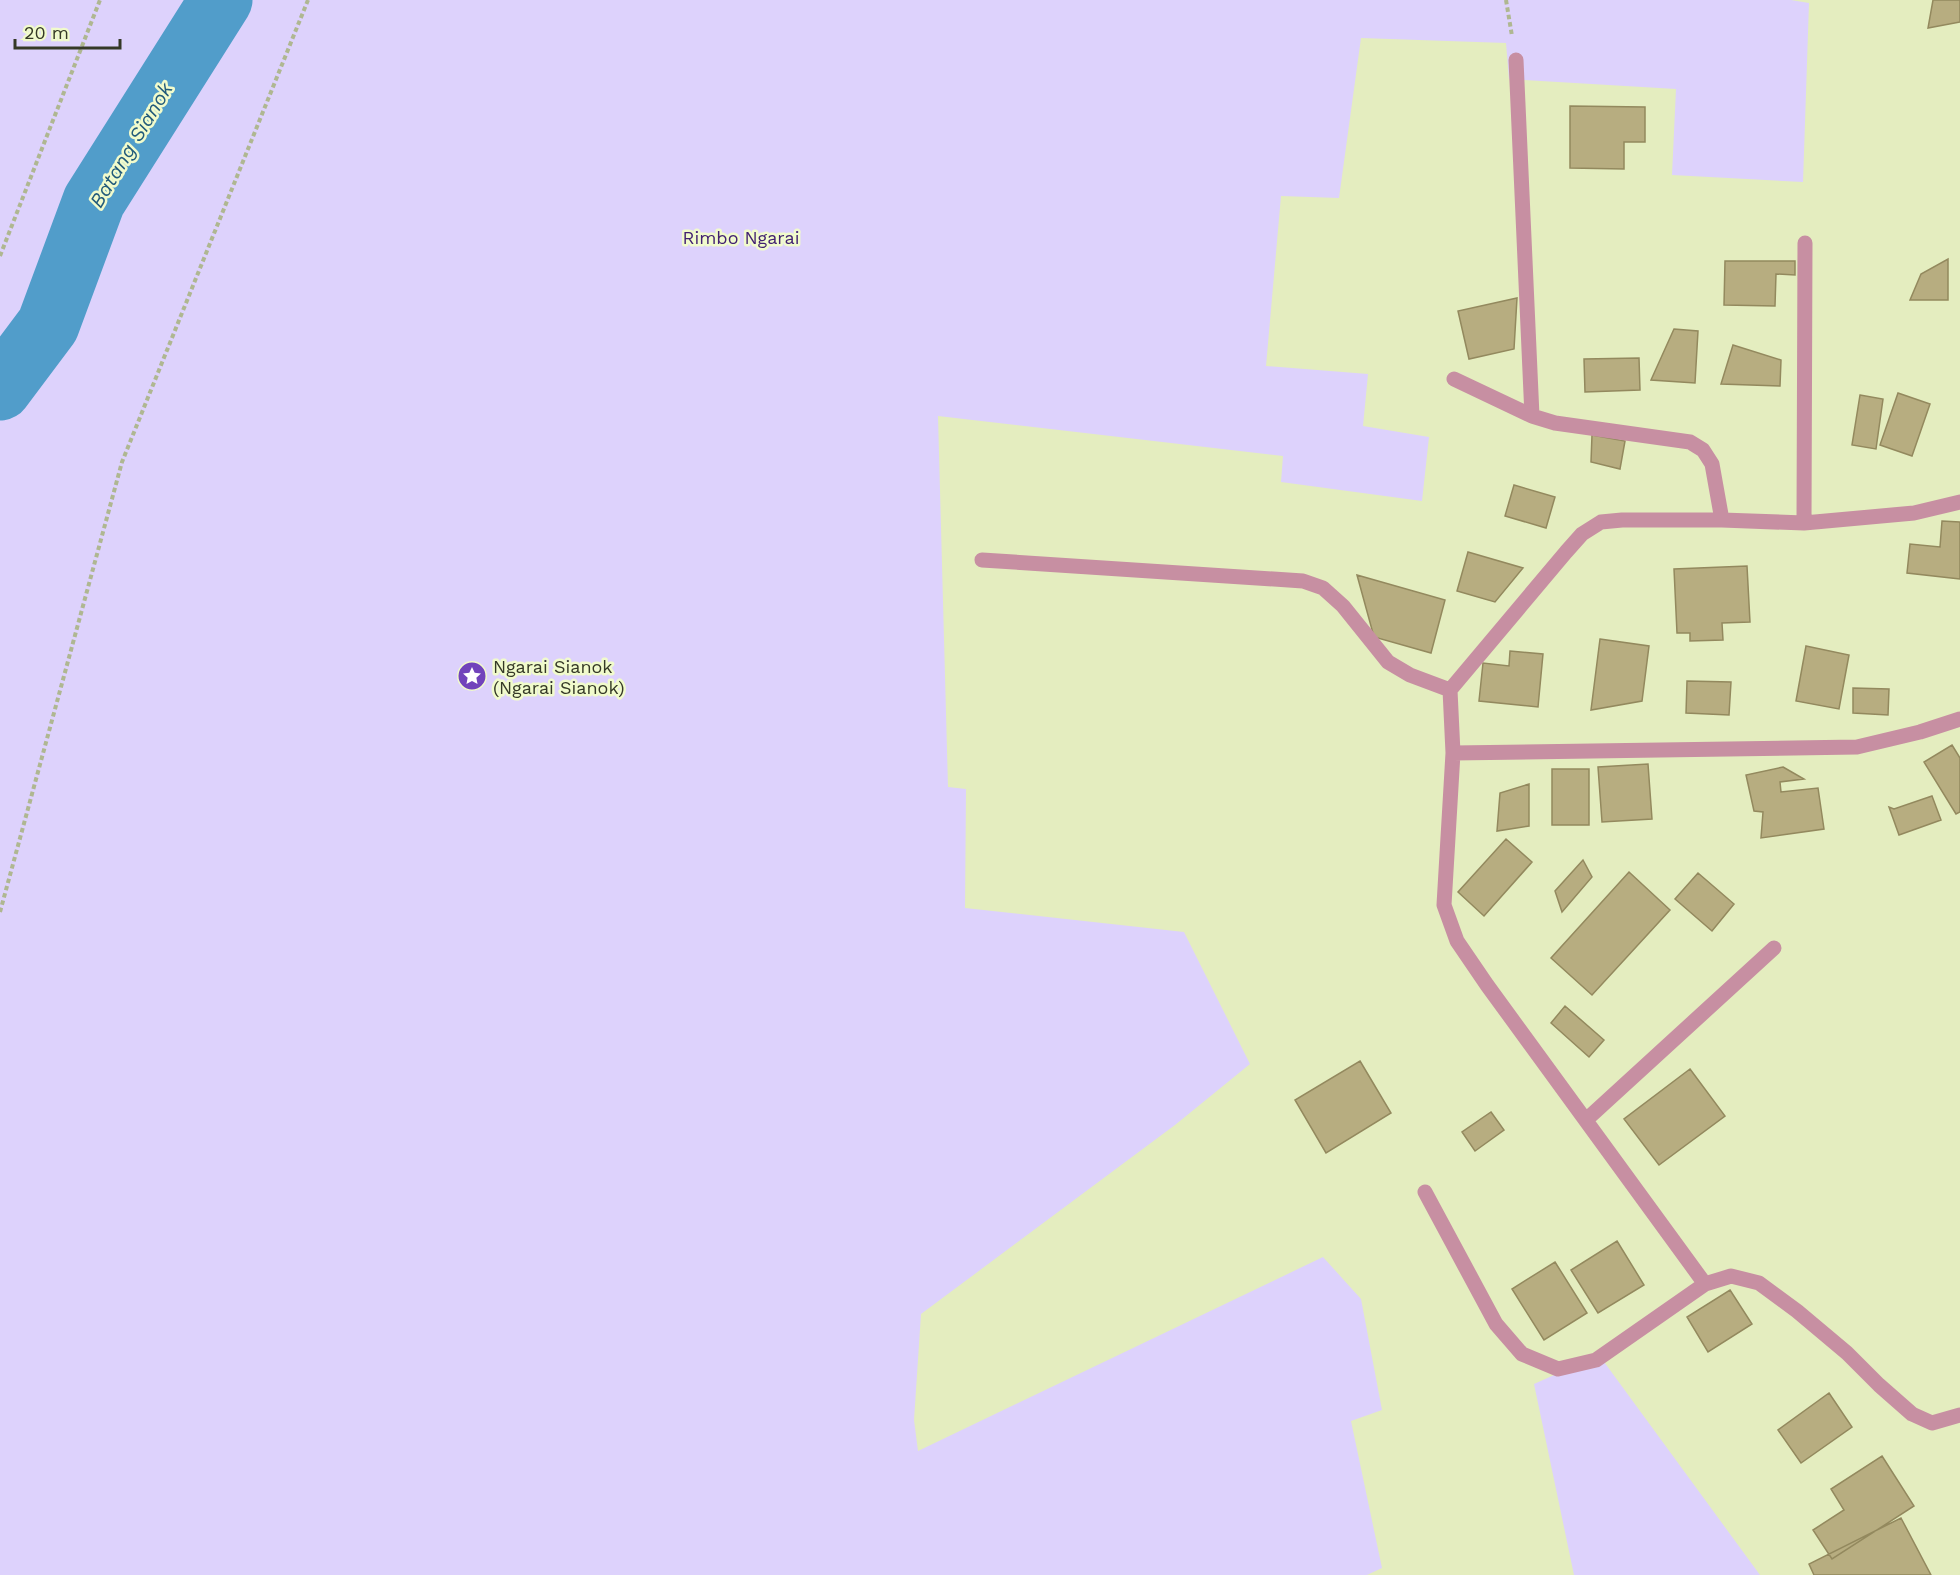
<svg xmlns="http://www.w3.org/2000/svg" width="1960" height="1575" font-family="'Work Sans',sans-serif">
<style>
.green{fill:#ddd2fc}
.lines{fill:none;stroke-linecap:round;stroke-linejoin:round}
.river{stroke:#519dca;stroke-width:63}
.building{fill:#b7ad80;stroke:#93895e;stroke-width:1.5}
.path{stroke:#afb791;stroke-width:4;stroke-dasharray:4.5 3;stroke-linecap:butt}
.minor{stroke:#c78fa2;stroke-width:15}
.labels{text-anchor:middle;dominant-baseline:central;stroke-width:5;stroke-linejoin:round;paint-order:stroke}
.park-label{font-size:18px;fill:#412071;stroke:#f1fbcc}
.poi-label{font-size:18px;fill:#353927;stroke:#f1fbcc;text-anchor:start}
.water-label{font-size:20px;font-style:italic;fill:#225b7b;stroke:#f1fbcc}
</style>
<rect width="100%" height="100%" fill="#e4edbf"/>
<!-- green -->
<path class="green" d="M0 0H1791L1809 3 1803 182 1672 175 1676 89 1509 79 1506 43 1361 38 1339 198 1281 196 1266 366 1368 374 1363 426 1429 437 1422 501 1281 482 1283 456 938 416 948 787 966 789 965 908 1184 932 1250 1064 1175 1125 921 1314 914 1420 918 1451 1323 1257 1361 1299 1382 1410 1351 1421 1382 1568 1367 1575H0Z
M1599 1355 1760 1575H1574L1534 1384Z"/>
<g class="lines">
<!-- river -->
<path class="river" d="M0 389 48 325 94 201 221 0"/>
</g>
<!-- building -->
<path class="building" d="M1933 0H1960V22L1928 28Z
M1570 106 1645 107V142H1624V169L1570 168Z
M1948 259V300H1910L1921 274Z
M1725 261H1795V275L1776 274 1775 306 1724 305Z
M1517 298 1514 349 1469 359 1458 311Z
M1674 329 1698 331 1695 383 1651 380Z
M1733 345 1781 360 1780 386 1721 384Z
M1639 358 1640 390 1585 392 1584 359Z
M1898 393 1930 404 1912 456 1880 445Z
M1860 395 1883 399 1876 449 1852 445Z
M1592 435 1625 441 1620 469 1591 462Z
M1514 485 1555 497 1546 528 1505 516Z
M1942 521 1960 522V579L1907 573 1910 544 1940 547Z
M1468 552 1523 568 1495 602 1457 591Z
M1747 566 1750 622 1722 623 1723 640 1690 641V633H1677L1674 569Z
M1357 575 1445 600 1431 653 1374 637Z
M1600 639 1649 646 1642 701 1591 710Z
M1806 646 1849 655 1839 709 1796 701Z
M1510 651 1543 654 1538 707 1479 701 1483 663 1509 666Z
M1687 681 1731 682 1729 715 1686 713Z
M1853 688 1889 689 1888 715 1853 713Z
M1952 745 1960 758V812L1956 814 1924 762Z
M1648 764 1652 819 1602 822 1598 767Z
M1783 767 1804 779 1780 782 1781 792 1818 788 1824 829 1761 838 1763 812 1754 811 1746 775Z
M1552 769H1589V825H1552Z
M1529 784V826L1497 831 1500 793Z
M1932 796 1941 820 1899 835 1889 807 1894 809Z
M1506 839 1532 862 1484 916 1458 892Z
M1583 860 1592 877 1562 912 1555 891Z
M1629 872 1670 910 1592 995 1551 958Z
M1698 873 1734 904 1712 931 1675 899Z
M1565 1006 1604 1040 1589 1057 1551 1023Z
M1360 1061 1391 1113 1326 1153 1295 1100Z
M1690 1069 1725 1116 1659 1165 1624 1119Z
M1491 1112 1504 1130 1475 1151 1462 1132Z
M1617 1241 1644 1285 1598 1313 1571 1270Z
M1555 1262 1587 1313 1544 1340 1512 1289Z
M1730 1290 1752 1324 1708 1352 1687 1317Z
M1829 1393 1852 1427 1801 1463 1778 1430Z
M1882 1456 1914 1506 1832 1559 1813 1530 1844 1510 1831 1489Z
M1901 1518 1931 1575H1814L1809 1564Z"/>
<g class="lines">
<!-- path -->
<path class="path" d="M1506 0 1512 36
M0 256 100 0
M0 912 122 462 308 0"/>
<!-- minor -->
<path class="minor" d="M1516 60 1532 416
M1454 379 1532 416 1555 423 1690 442 1703 450 1712 464 1722 520
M1804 523 1805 243
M982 560 1303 581 1323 588 1343 606 1388 662 1410 675 1450 690
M1453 753 1857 747 1920 732 1960 719
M1586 1120 1774 948
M1425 1192 1496 1324 1522 1354 1558 1369 1596 1360 1705 1284 1731 1276 1759 1283 1797 1311 1847 1353 1879 1385 1912 1414 1932 1423 1960 1415
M1705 1284 1487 985 1457 941 1444 905 1453 753 1450 690 1566 552 1582 534 1601 522 1622 520H1722L1804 523 1914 513 1960 502"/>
</g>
<!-- icons -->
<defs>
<g id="sight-disc" transform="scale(1.5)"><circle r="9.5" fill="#7143bb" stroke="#f1fbcc"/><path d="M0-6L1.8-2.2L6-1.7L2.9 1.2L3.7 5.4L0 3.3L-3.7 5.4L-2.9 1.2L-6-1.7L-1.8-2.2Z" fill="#fff"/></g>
</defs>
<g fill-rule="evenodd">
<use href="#sight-disc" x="472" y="676"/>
</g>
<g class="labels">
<!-- park labels -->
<g class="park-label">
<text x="741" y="237">Rimbo Ngarai</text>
</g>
<!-- poi labels -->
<g class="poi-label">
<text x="493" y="666">Ngarai Sianok<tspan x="493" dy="21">(Ngarai Sianok)</tspan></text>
</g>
<!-- water labels -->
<g class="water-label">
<text transform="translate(131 145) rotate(-59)">Batang Sianok</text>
</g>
</g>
<!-- scale -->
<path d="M15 39v9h105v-9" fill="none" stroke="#353927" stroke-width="3"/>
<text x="24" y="39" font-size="18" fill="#353927" stroke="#f1fbcc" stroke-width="4.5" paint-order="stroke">20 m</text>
</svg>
